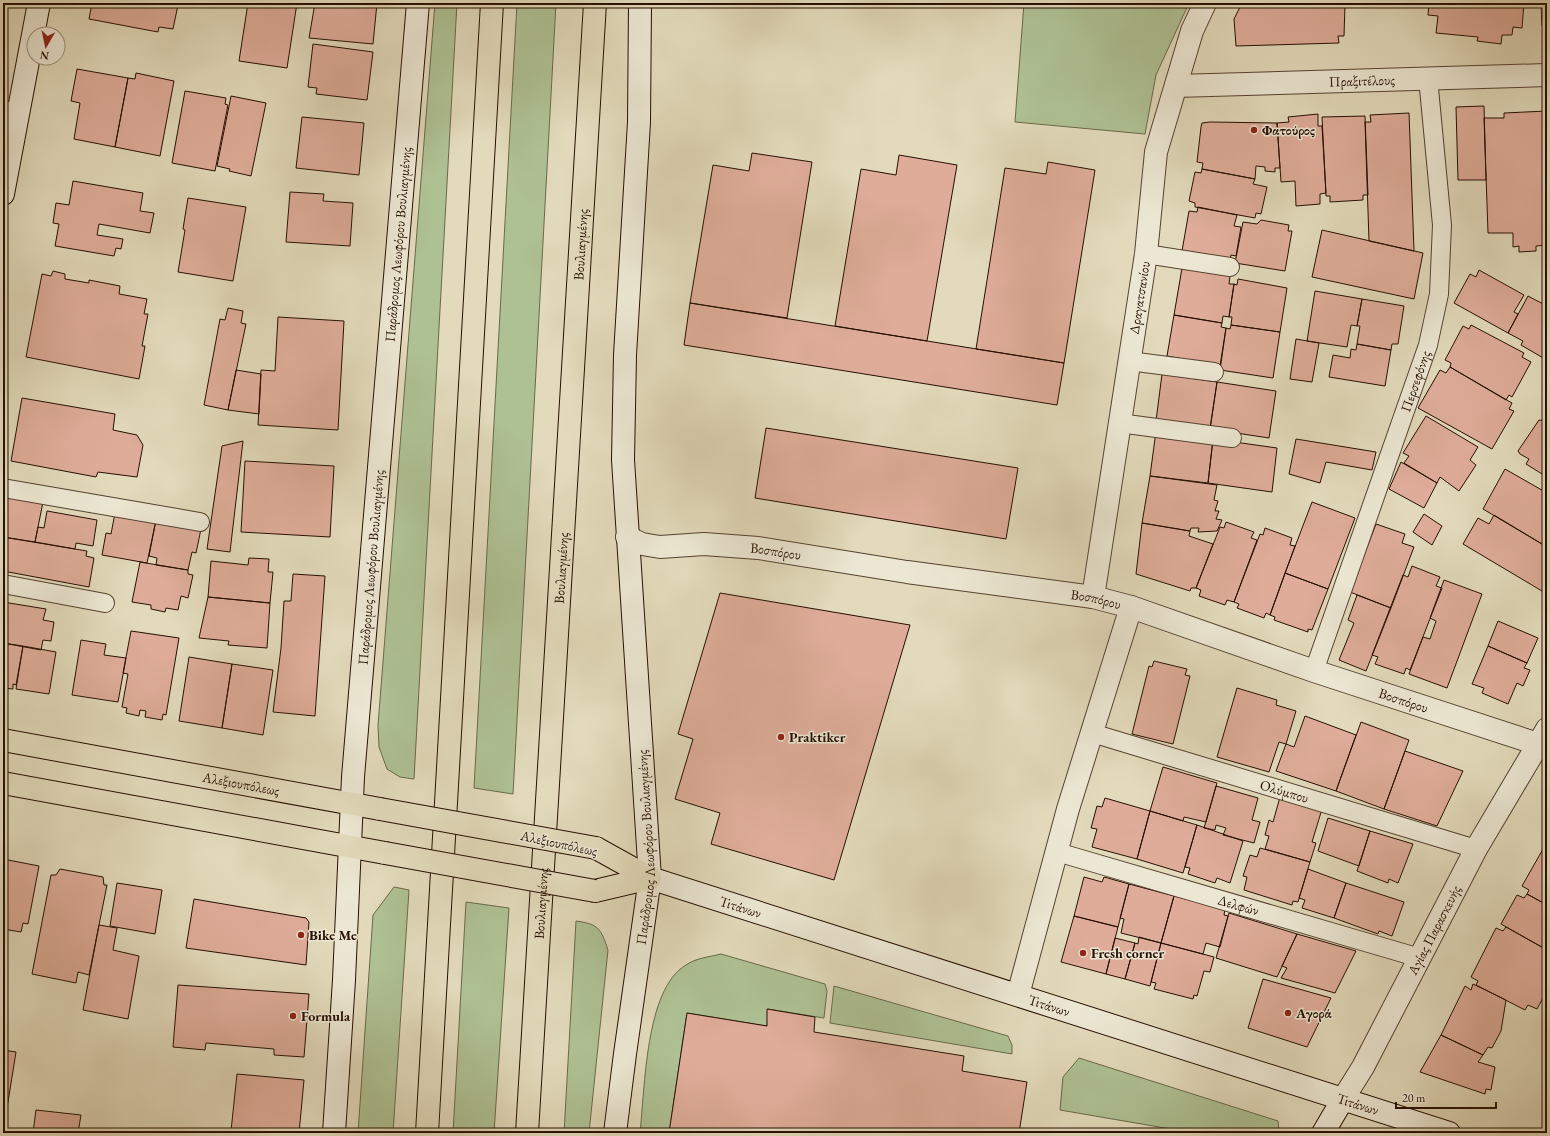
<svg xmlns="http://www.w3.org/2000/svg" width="1550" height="1136" font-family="'EB Garamond',serif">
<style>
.green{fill:#aec194;stroke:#6a684a}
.building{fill:#deac99;stroke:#260f01}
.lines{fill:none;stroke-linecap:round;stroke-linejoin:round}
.lane-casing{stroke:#554230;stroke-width:20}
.street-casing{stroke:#554230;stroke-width:24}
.secondary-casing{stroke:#260f01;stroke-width:24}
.primary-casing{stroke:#260f01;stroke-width:24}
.lane{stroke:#ece7d3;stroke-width:18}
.street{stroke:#ece7d3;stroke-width:22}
.secondary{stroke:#ece7d3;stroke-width:22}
.primary{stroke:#e2dabb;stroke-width:22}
.primary-bridge-casing{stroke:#260f01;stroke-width:24;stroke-linecap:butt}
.primary-bridge{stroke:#e2dabb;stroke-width:22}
.poi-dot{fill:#8f2418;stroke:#ece7d3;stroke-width:1.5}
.labels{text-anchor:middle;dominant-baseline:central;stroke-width:3;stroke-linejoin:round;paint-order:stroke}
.street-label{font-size:14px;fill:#260f01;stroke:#ece7d3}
.poi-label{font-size:14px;font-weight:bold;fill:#260f01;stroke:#ece7d3;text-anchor:start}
</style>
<rect width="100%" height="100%" fill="#e2dabb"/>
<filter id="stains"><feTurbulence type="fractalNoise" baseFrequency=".005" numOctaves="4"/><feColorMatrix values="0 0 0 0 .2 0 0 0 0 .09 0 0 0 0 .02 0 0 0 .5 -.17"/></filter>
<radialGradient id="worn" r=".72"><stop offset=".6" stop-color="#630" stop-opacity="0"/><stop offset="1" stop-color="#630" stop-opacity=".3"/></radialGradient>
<!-- green -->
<path class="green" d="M435 3H457L414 779 400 777 387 769 379 747 378 725Z
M517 3H556L513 794 474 788Z
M1024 3H1189L1156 75 1145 134 1015 122Z
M394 887 409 890 393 1133H358L373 915Z
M466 902 509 908 494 1133H453Z
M576 921C599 924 601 929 608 950L589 1133H564Z
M721 954 825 984 827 991 824 1018 768 1009 767 1026 687 1013 669 1133H640C645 1089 645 989 686 965 696 958 709 957 721 954Z
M834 986 1008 1036 1012 1045V1054L830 1023Z
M1079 1058 1278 1121 1279 1130 1277 1133H1194L1060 1110 1063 1077Z"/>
<!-- building -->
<path class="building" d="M92 3H174L178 5 173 29 159 27 158 32 89 19Z
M248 3H297L287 68 239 61Z
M315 3H377L373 44 309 38Z
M1242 3 1345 4 1344 36H1338L1339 43 1236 46 1234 19Z
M1429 3H1524L1522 28 1513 27 1512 35H1502L1501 44 1477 41 1478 37 1436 33 1438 16 1428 15Z
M1541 3H1547V26H1542Z
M313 44 373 52 367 100 316 94 317 88 308 87Z
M77 69 128 78 115 147 74 139 80 103 71 101Z
M136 73 174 81 160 156 115 147 128 78 135 79Z
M185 91 226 98 225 104 228 105 215 171 172 163Z
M231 96 266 103 251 176 229 171 230 169 217 166Z
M1484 106 1486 180H1458L1456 107Z
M1547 111V245L1536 246V251L1519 252V246L1513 247V233H1488L1484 118H1504V113Z
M1409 113 1414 251 1369 241 1365 122H1371L1370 115Z
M1318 114V126H1322L1326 193 1320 194V204L1296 206 1295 181 1281 182 1277 123 1289 122 1288 117Z
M1365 116 1368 195H1363V200L1330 202V196H1326L1322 117Z
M302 117 364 123 359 175 296 168Z
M1210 122 1277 123 1280 168H1275V172L1265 171V167L1256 166 1255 179 1202 169 1203 163 1197 162 1201 127 1202 123Z
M752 153 812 162 787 318 690 303 713 165 749 171Z
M899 155 957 165 927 341 835 326 861 169 896 175Z
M1048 162 1095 170 1064 363 976 349 1005 168 1046 174Z
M1202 169 1255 179 1253 184 1267 187 1261 214 1256 213 1255 218 1195 207V203L1189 201 1195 172 1201 173Z
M73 181 143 193 140 211 154 213 150 233 99 224 97 235 123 239 121 249 116 248 114 256 55 246 59 224 53 223 56 203 69 205Z
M290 192 324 194 323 201 353 203 350 246 286 242Z
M188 198 246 207 233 281 178 272 185 230 183 229Z
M1198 207 1237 215 1234 226 1241 227 1236 256 1231 255 1230 260 1182 251 1189 211 1197 212Z
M1261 220 1289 225 1288 231H1292L1285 271 1235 263 1243 222 1257 224Z
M1322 230 1423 253 1414 299 1312 277Z
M1182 268 1230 276 1229 284H1234L1229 317 1223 316 1222 323 1174 315Z
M1479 270 1524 295 1514 312 1518 314 1508 333 1454 303 1470 274 1476 277Z
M53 271 65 274V279L89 283V280L120 286 119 294 147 299 144 314H148L142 346H145L139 379 26 357 42 274 51 276Z
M1238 279 1287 288 1280 332 1231 325 1232 317H1229L1234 284 1237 285Z
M1315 291 1362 299 1357 326 1351 325 1347 347 1307 341Z
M1528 296 1547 306V354L1545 359 1521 345 1523 341 1508 333Z
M1362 299 1404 306 1398 344H1392L1391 350 1357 344 1360 326H1357Z
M690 303 1064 363 1057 405 684 345Z
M228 308 243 311 241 323 246 324 228 410 204 405 220 319 225 320Z
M1174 315 1222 323 1221 327 1226 328 1220 366 1167 356Z
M278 317 344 321 338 430 258 425 261 370 275 371Z
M1231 325 1280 332 1273 378 1220 370 1226 328 1230 329Z
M1471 325 1524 353 1522 357 1531 362 1512 397 1509 395 1506 400 1450 367 1451 363 1445 360 1463 326 1469 329Z
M1296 339 1319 343 1312 382 1290 379Z
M1357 344 1391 350 1385 386 1329 377 1333 355 1350 358 1351 349 1356 350Z
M1450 367 1512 403 1509 409 1514 411 1492 449 1418 408 1440 370 1446 373Z
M236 370 261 374 259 414 228 410Z
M1162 374 1217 382 1210 429 1156 421Z
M1217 382 1276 391 1269 438 1210 429Z
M22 398 115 414 113 430 137 435 143 445 137 477 98 472 96 477 11 461Z
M1426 416 1478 447 1470 460 1476 465 1459 491 1440 477 1437 483 1404 463 1409 456 1403 453Z
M1539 420 1547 421V477L1526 464 1529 459 1520 454 1518 451Z
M766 428 1018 468 1006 539 755 498Z
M1156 431 1213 439 1208 483 1150 476Z
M1213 439 1277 448 1272 492 1208 483Z
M1296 439 1376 452 1372 470 1326 462 1320 483 1289 474Z
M243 441 230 552 207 549 222 446Z
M245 461 334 466 330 537 241 532Z
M1401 462 1437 483 1424 508 1389 489Z
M1505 469 1547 493V547L1483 509Z
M1150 476 1217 485 1214 500 1218 501 1215 511H1219L1216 519 1222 520 1217 531 1198 532 1199 528H1191L1190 531 1142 523Z
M5 495 43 502 35 542 3 537V502Z
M1312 502 1355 518 1328 589 1285 573Z
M47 511 97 520 93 546 76 543 75 549 35 542 38 527 44 528Z
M115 513 156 520 147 563 102 555 106 533 111 534Z
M1424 514 1442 526 1432 545 1413 532Z
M1494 515 1547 547V594L1463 544 1478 518 1489 524Z
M156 520 201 529 196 553 192 552 188 570 156 565 157 558 149 556Z
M1226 522 1254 532 1251 538 1257 540 1234 602 1227 600 1225 605 1199 596 1201 590 1196 588 1220 527 1224 528Z
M1142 523 1190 531 1189 536 1213 544 1196 588H1191L1190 591 1136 574Z
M1376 524 1405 534 1402 543 1414 547 1391 608 1350 592Z
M1265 528 1292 538 1290 545 1295 546 1270 615 1266 613 1264 618 1237 608 1239 604 1234 602 1260 534 1263 535Z
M3 537 87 551 86 556 94 558 89 587 3 571Z
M249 558 269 559 268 572H273L270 603 208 597 211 561 248 565Z
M140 562 188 570V574L193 575 188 598 181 596 178 610 166 608 165 612 151 609V605L132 602Z
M1412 566 1440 577 1436 586 1442 588 1410 670 1406 668 1404 674 1375 664 1378 657 1372 655 1403 575 1408 577Z
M1285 573 1328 589 1312 630 1308 629V632L1274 620 1275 617 1270 615Z
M293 574 325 576 315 716 273 712 281 648 284 601H291Z
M1444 580 1482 594 1447 688 1409 674 1423 637 1430 639 1436 621 1430 618Z
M720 593 910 625 834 880 711 844 720 813 675 799 693 739 678 734Z
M1357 595 1391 608 1366 671 1339 660 1354 623 1348 620Z
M208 597 270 603 267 648 228 645 229 641 199 638Z
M3 602 46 609 43 620 54 622 51 641 43 640 41 650 3 643Z
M1498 621 1538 638 1527 663 1488 646Z
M131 631 179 638 166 715 163 714 162 720 145 717 146 711 140 710 139 716 126 713 127 708 122 707 128 674 123 673Z
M81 640 106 644 104 655 126 658 118 702 72 695Z
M3 643 23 646 16 685 13 684V689L3 688Z
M23 646 56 652 49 694 16 689Z
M1488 646 1527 663 1524 668 1530 670 1523 686 1517 683 1508 704 1482 693 1484 688 1472 684Z
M189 657 232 664 222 728 179 721Z
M1154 661 1187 669 1185 675 1190 676 1173 744 1132 734 1149 666 1152 667Z
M232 664 273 670 263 735 222 728Z
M1237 688 1277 700 1276 705 1296 711 1286 744 1279 742 1269 772 1217 757Z
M1305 716 1356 735 1336 791 1276 771 1286 744 1294 747Z
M1361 722 1409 740 1384 809 1336 791Z
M1405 751 1463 771 1437 826 1384 809Z
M1163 767 1217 783 1206 822 1184 817 1183 821 1150 811Z
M1216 786 1258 798 1252 820 1260 822 1254 843 1223 835 1226 828 1216 825 1215 830 1204 828Z
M1280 797 1322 809 1312 842 1316 843 1310 862 1265 849 1269 836 1265 835 1269 820 1273 822Z
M1105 798 1150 811 1137 859 1092 847 1097 829 1091 828 1097 806 1102 807Z
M1150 811 1197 825 1183 873 1137 859Z
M1328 818 1370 831 1359 866 1318 851Z
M1197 825 1243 841 1230 883 1217 878 1215 883 1188 874 1190 868 1185 867Z
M1370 831 1413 844 1398 883 1389 879 1388 883 1357 871Z
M1547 842V905L1527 894 1529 890 1522 886Z
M1260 848 1310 862 1298 902 1293 901 1292 905 1244 890 1247 877 1243 876 1250 855 1257 857Z
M3 859 39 866 28 924 23 923 21 932 3 929Z
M60 869 103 877 104 885H107L89 975 78 972 76 983 32 974 51 875H56Z
M1308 869 1346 883 1334 918 1302 908 1305 900 1299 898Z
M1084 877 1102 882 1104 877 1129 884 1118 927 1074 916Z
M117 883 162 890 155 934 110 926Z
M1346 883 1404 902 1392 936 1379 931 1378 934 1334 918Z
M1129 884 1174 896 1161 943 1121 933 1124 919 1120 918Z
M1527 894 1547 905V950L1501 924 1517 895 1524 898Z
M1174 896 1225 909 1224 915 1228 916 1220 947 1206 943 1203 954 1161 943Z
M194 899 306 918 309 922 306 965 186 948Z
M1229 913 1297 934 1277 977 1216 958Z
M1074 916 1118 927 1106 974 1061 962Z
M99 925 117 928 113 950 139 956 128 1019 83 1010Z
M1506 927 1547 950V990L1537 1009 1528 1005 1525 1010 1476 985 1478 981 1471 977 1496 928 1503 931Z
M1297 934 1356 951 1335 993 1281 978 1287 968 1282 966Z
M1139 937 1161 943 1150 986 1125 979 1135 943 1138 944Z
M1115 938 1135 943 1125 979 1106 974Z
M1161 943 1214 957 1210 972 1204 971 1197 996 1194 995 1193 999 1154 989 1156 983 1151 982Z
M1263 979 1331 998 1307 1047 1248 1028Z
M1473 984 1506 1000 1501 1031 1492 1048 1488 1047 1483 1055 1441 1035 1465 986 1471 990Z
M178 985 309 994 304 1057 274 1055V1049L206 1043 205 1050 173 1047Z
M767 1009 815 1017 814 1032 964 1056 962 1071 1027 1082 1019 1133H669L687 1013 767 1026Z
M1441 1035 1483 1055 1478 1062 1495 1067 1491 1090 1486 1089 1485 1094 1420 1072Z
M3 1050 16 1052 8 1102 3 1101Z
M237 1074 304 1080 299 1133 231 1131Z
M3 1101 8 1102 3 1132Z
M36 1110 81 1115 78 1133H33Z"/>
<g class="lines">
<!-- lane casing -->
<g class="lane-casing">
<g id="lane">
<path d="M3 110 18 113"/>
<path d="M1146 254 1230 267"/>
<path d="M1129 361 1214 372"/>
<path d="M1119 423 1232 438"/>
<path d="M3 488 200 522"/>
<path d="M3 584 105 603"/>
<path id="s1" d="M1314 671 1428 345 1439 294 1442 225 1428 78"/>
<path id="s2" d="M1092 733 1476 849"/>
<path id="s3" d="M1057 852 1420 958"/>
</g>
</g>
<!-- street casing -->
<g class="street-casing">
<g id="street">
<path id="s4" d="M1176 86 1547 75"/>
<path id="s5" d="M627 537 642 544 660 547 704 544 758 548 907 572 1093 597 1131 607 1314 671 1547 747"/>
<path id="s6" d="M1093 597 1146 254 1156 152 1192 31 1205 3"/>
<path d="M1018 995 1068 809 1131 607"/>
<path id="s7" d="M1343 1099 1363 1067 1476 849 1547 729"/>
</g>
</g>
<!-- secondary casing -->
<g class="secondary-casing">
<g id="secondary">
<path d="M3 194 39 3"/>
<path id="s8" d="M650 878 1449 1133"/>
<path id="s9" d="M334 1133 344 980 353 777 418 3"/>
<path id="s10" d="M615 1133 625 1054 650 878 623 460 625 355 639 122 640 3"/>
<path d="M1323 1133 1343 1099"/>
</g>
</g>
<!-- primary casing -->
<g class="primary-casing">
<g id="primary">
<path id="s11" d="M3 740 380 809"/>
<path d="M3 783 385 853"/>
<path d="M596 848 650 878"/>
<path d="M595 891 650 878"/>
<path d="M427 1133 492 3"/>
<path id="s12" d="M527 1133 595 3"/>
</g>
</g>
<!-- lane -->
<use href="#lane" class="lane"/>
<!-- street -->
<use href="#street" class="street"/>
<!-- secondary -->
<use href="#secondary" class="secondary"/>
<!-- primary -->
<use href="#primary" class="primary"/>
<!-- primary-bridge casing -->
<g class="primary-bridge-casing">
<path id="primary-bridge" d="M380 809 596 848
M385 853 595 891"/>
</g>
<!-- primary-bridge -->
<use href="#primary-bridge" class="primary-bridge"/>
</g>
<!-- markers -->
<g class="poi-dot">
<circle cx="1254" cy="130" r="4"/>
<circle cx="781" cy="737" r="4"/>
<circle cx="301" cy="935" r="4"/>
<circle cx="1083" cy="953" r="4"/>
<circle cx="1288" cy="1013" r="4"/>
<circle cx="293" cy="1016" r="4"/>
</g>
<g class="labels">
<!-- street labels -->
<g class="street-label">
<text stroke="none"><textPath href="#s4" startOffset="186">Πραξιτέλους</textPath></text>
<text stroke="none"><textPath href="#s9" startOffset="891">Παράδρομος Λεωφόρου Βουλιαγμένης</textPath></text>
<text stroke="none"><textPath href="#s12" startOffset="890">Βουλιαγμένης</textPath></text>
<text stroke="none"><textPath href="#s6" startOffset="303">Δραγατσανίου</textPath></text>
<text stroke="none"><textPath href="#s1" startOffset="307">Περσεφόνης</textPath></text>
<text stroke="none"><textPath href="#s5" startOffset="151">Βοσπόρου</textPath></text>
<text stroke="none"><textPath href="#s9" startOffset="567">Παράδρομος Λεωφόρου Βουλιαγμένης</textPath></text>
<text stroke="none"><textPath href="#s12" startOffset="566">Βουλιαγμένης</textPath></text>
<text stroke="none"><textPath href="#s5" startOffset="475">Βοσπόρου</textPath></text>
<text stroke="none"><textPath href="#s5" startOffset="799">Βοσπόρου</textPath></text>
<text stroke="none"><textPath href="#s11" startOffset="242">Αλεξιουπόλεως</textPath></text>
<text stroke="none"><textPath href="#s2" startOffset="201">Ολύμπου</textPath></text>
<text transform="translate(559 843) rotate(12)">Αλεξιουπόλεως</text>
<text stroke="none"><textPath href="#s10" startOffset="288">Παράδρομος Λεωφόρου Βουλιαγμένης</textPath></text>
<text stroke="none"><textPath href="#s12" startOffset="230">Βουλιαγμένης</textPath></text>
<text stroke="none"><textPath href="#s3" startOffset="189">Δελφών</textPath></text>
<text stroke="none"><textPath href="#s8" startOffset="95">Τιτάνων</textPath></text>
<text stroke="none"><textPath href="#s7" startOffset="192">Αγίας Παρασκευής</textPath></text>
<text stroke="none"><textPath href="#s8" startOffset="419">Τιτάνων</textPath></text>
<text stroke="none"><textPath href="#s8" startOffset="743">Τιτάνων</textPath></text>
</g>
<!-- poi labels -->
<g class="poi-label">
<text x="1262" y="130">Φατούρος</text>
<text x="789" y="737">Praktiker</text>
<text x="309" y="935">Bike Me</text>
<text x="1091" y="953">Fresh corner</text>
<text x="1296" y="1013">Αγορά</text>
<text x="301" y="1016">Formula</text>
</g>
</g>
<!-- margin -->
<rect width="1550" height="1136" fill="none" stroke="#e2dabb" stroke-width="16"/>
<rect x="4" y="4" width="1542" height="1128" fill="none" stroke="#260f01" stroke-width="2"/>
<rect x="8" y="8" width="1534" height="1120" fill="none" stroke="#260f01"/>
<!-- north arrow -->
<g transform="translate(46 46) rotate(189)"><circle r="19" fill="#ece7d3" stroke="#9d917f"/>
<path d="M0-3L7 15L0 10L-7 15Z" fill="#8f2418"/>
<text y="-6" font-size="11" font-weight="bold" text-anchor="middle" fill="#260f01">N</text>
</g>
<!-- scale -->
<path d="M1396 1102v6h100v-6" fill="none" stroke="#260f01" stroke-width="2"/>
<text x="1402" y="1102" font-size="12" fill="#260f01" stroke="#ece7d3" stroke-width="3" paint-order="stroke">20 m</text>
<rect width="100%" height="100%" filter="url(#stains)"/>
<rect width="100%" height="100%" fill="url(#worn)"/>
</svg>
